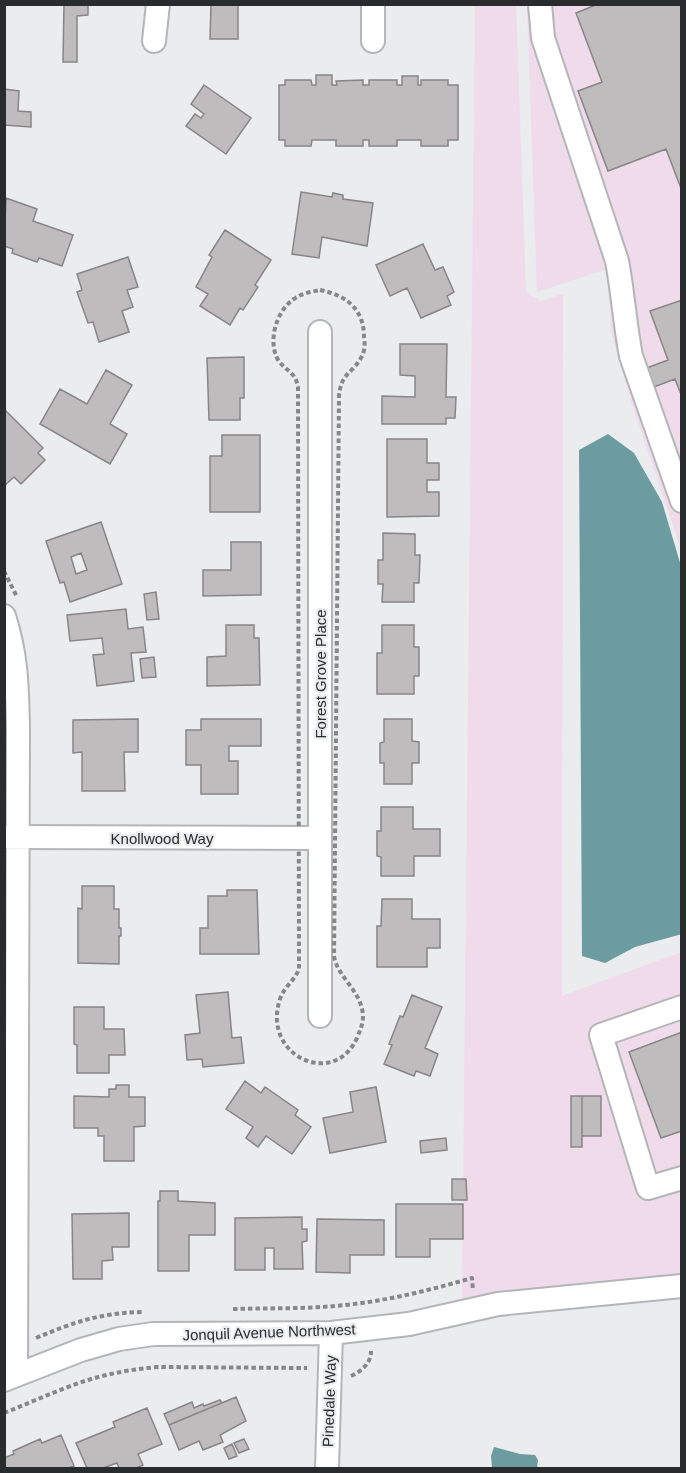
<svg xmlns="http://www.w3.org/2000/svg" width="686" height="1473" font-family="Helvetica,sans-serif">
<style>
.commercial{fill:#efdbea}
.water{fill:#6d9ca0}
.building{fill:#bebcbd;stroke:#888586;stroke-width:1.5;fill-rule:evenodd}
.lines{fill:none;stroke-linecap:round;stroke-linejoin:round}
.minor-casing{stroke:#b4b5b7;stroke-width:26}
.path{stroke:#868788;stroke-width:4;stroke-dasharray:4.5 3;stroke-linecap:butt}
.minor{stroke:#fff;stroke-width:22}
.labels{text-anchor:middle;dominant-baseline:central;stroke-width:4.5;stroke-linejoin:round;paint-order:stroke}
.street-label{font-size:15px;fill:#2a2b2c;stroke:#ebecee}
</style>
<rect width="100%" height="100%" fill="#ebecee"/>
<!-- commercial -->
<path class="commercial" d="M516 4 526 292 541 301 563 294 562 996 681 952 682 1275 497 1293 462 1300 475 5Z
M527 5H681V549L631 401 611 332 607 269 537 292Z"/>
<!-- water -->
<path class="water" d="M608 434 634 453 662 502 681 566 682 934 635 947 605 963 582 956 579 450Z
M494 1447 520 1454 535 1455 538 1460 537 1468H492L491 1456Z"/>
<!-- building -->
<path class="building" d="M64 4H88V15L77 16V62H63Z
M211 4H238V39H210Z
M598 4H682V191L666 149 608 171 578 91 602 82 576 13Z
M316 75H332V85H337L336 81 363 80V85H369V80H397V85H402V76H418V85H421V80H448V85H458V140H448V146H421V140H397V146H369V140H363V146H336V140H312L311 146H285V140H279V85H285V80H311L312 85H316Z
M204 85 251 118 226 154 186 126 195 114 201 118 204 114 191 104Z
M4 89 19 91 18 111 31 112V127L4 125Z
M301 192 332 197 333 193 343 195V199L373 203 367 246 322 237 319 258 292 254Z
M6 198 37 209 33 221 73 235 62 266 39 258 37 262 12 253 13 249 4 246Z
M225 230 271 260 255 285 258 287 243 310 240 308 230 325 200 306 208 294 196 287 212 257 209 255Z
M423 244 435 270 443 267 454 292 447 296 451 305 421 318 407 288 390 296 376 265Z
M128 257 138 287 127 290 133 307 122 311 129 332 99 342 93 322 88 323 77 292 82 290 77 274Z
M682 300V397L675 379 651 388 644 369 668 360 650 311Z
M400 344H447L446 397H456L455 418H446V424H382V396L415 397V376L400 375Z
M244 357V398H240V420H209L207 358Z
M106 370 132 385 110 424 127 434 110 464 40 424 60 389 87 404Z
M6 411 43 448 38 453 45 460 21 484 14 477 4 486V412Z
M222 435H260V512H210V456H222Z
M387 439H427V463H439V480H427V492H439V516L387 517Z
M101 522 122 584 70 602 64 582 60 583 46 541ZM81 553 87 570 76 574 71 557Z
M383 533 415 534V555H420L419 583H414V602H382L383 584H378V560H383Z
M231 542H261V595L203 596V570H231Z
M156 592 159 619 147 620 144 594Z
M126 609 128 629 143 627 146 652 131 653 134 681 97 686 93 655 104 654 102 638 70 641 67 615Z
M226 625H254V638H259L260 685 207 686V657L226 656Z
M382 625H414V647H419V676H414V694H377V653H382Z
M154 657 156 677 142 678 140 659Z
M138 719V752H124L125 791H82V752L73 753V720Z
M201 719H261V746H229V761H238V794H201V765H186V730H201Z
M384 719H412V741L419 742V763H412V784H384V763H380V743L384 742Z
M381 807H413V829H440V856H414V876H381V857L377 856V831H381Z
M82 886H114V909H119V928H121V936H119V964L78 963V908L82 909Z
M227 890H257L259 954H200V928H208V896H227Z
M382 899H412V919H440V948H427V967H377V926H381Z
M228 992 232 1038 241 1037 244 1063 203 1067 202 1059 187 1060 185 1035 200 1033 196 995Z
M412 995 442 1007 425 1048 438 1054 430 1076 416 1071 414 1076 384 1064 392 1045 389 1044 400 1016 403 1017Z
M74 1007H104V1029H124L125 1055H109V1073H77V1045L74 1044Z
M682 1032V1131L661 1138 629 1052Z
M245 1081 261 1093 265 1087 298 1110 295 1115 311 1127 292 1154 266 1136 258 1147 246 1138 253 1127 226 1109Z
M116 1085H129V1097H145V1126L134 1127V1161H104V1136H98V1128H74V1096L109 1097V1089H116Z
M376 1087 386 1142 330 1153 323 1118 353 1112 350 1092Z
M571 1096H582V1147H571Z
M582 1096H601V1136H582Z
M446 1138 447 1150 421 1153 420 1141Z
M452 1179H466L467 1200H452Z
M160 1191H178V1201L215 1203V1235H189V1271H158V1201H160Z
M396 1204H463V1239H430V1257H396Z
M129 1213V1247H112L113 1260 102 1261V1279H73L72 1214Z
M302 1217V1229H307V1241L302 1242 303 1269H274V1248H265V1270H235V1218Z
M317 1219 384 1220V1255H350V1273L316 1272Z
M236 1397 246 1421 220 1435 223 1442 203 1450 199 1441 179 1450 169 1425Z
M220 1400 222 1403 169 1425 164 1414 192 1402 194 1408 203 1404 204 1406Z
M147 1408 162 1444 138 1454 143 1465 136 1468H119L117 1463 103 1468H87L76 1443 115 1427 113 1422Z
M61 1435 74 1466 68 1468H4V1458L14 1454 13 1451 40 1439 42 1443Z
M244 1439 249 1449 239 1453 234 1443Z
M232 1444 237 1456 229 1459 224 1448Z"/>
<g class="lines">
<!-- minor casing -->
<g class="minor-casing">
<path id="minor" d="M373 4V41
M540 4 543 38 617 261C623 293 625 325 631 356L682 501
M154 41 158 4
M320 332V1016
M4 616C17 657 17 686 18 728L16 1375
M4 837 320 838
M682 1007 601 1035 648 1188 682 1178
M4 1380 81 1350 119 1339 153 1334 331 1333 409 1324 498 1304 682 1286
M327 1468 331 1333"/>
</g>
<!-- path -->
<path class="path" d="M320 290C346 295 364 309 364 337 365 343 365 350 362 356 353 374 341 372 339 396L334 956C337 977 362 991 363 1016 363 1025 360 1030 357 1038 334 1089 261 1056 280 999 284 987 295 980 299 969L298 387C295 370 284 371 277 358 268 339 277 310 294 299 302 293 311 292 320 290Z
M4 571 17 597
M233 1309C267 1308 302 1309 335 1306 382 1302 427 1291 472 1278L473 1290
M36 1338C74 1322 100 1313 142 1312
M351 1376C362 1371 371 1363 371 1351
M4 1413C32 1402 60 1389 88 1380 111 1373 134 1369 158 1367L307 1368"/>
<!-- minor -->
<use href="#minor" class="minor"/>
</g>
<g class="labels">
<!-- street labels -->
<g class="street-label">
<text transform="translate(320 674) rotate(-90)">Forest Grove Place</text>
<text x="162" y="838">Knollwood Way</text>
<text transform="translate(269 1332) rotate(-2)">Jonquil Avenue Northwest</text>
<text transform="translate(329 1401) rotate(-88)">Pinedale Way</text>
</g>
</g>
<!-- border -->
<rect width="686" height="1473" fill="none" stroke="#2a2b2c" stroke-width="12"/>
</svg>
